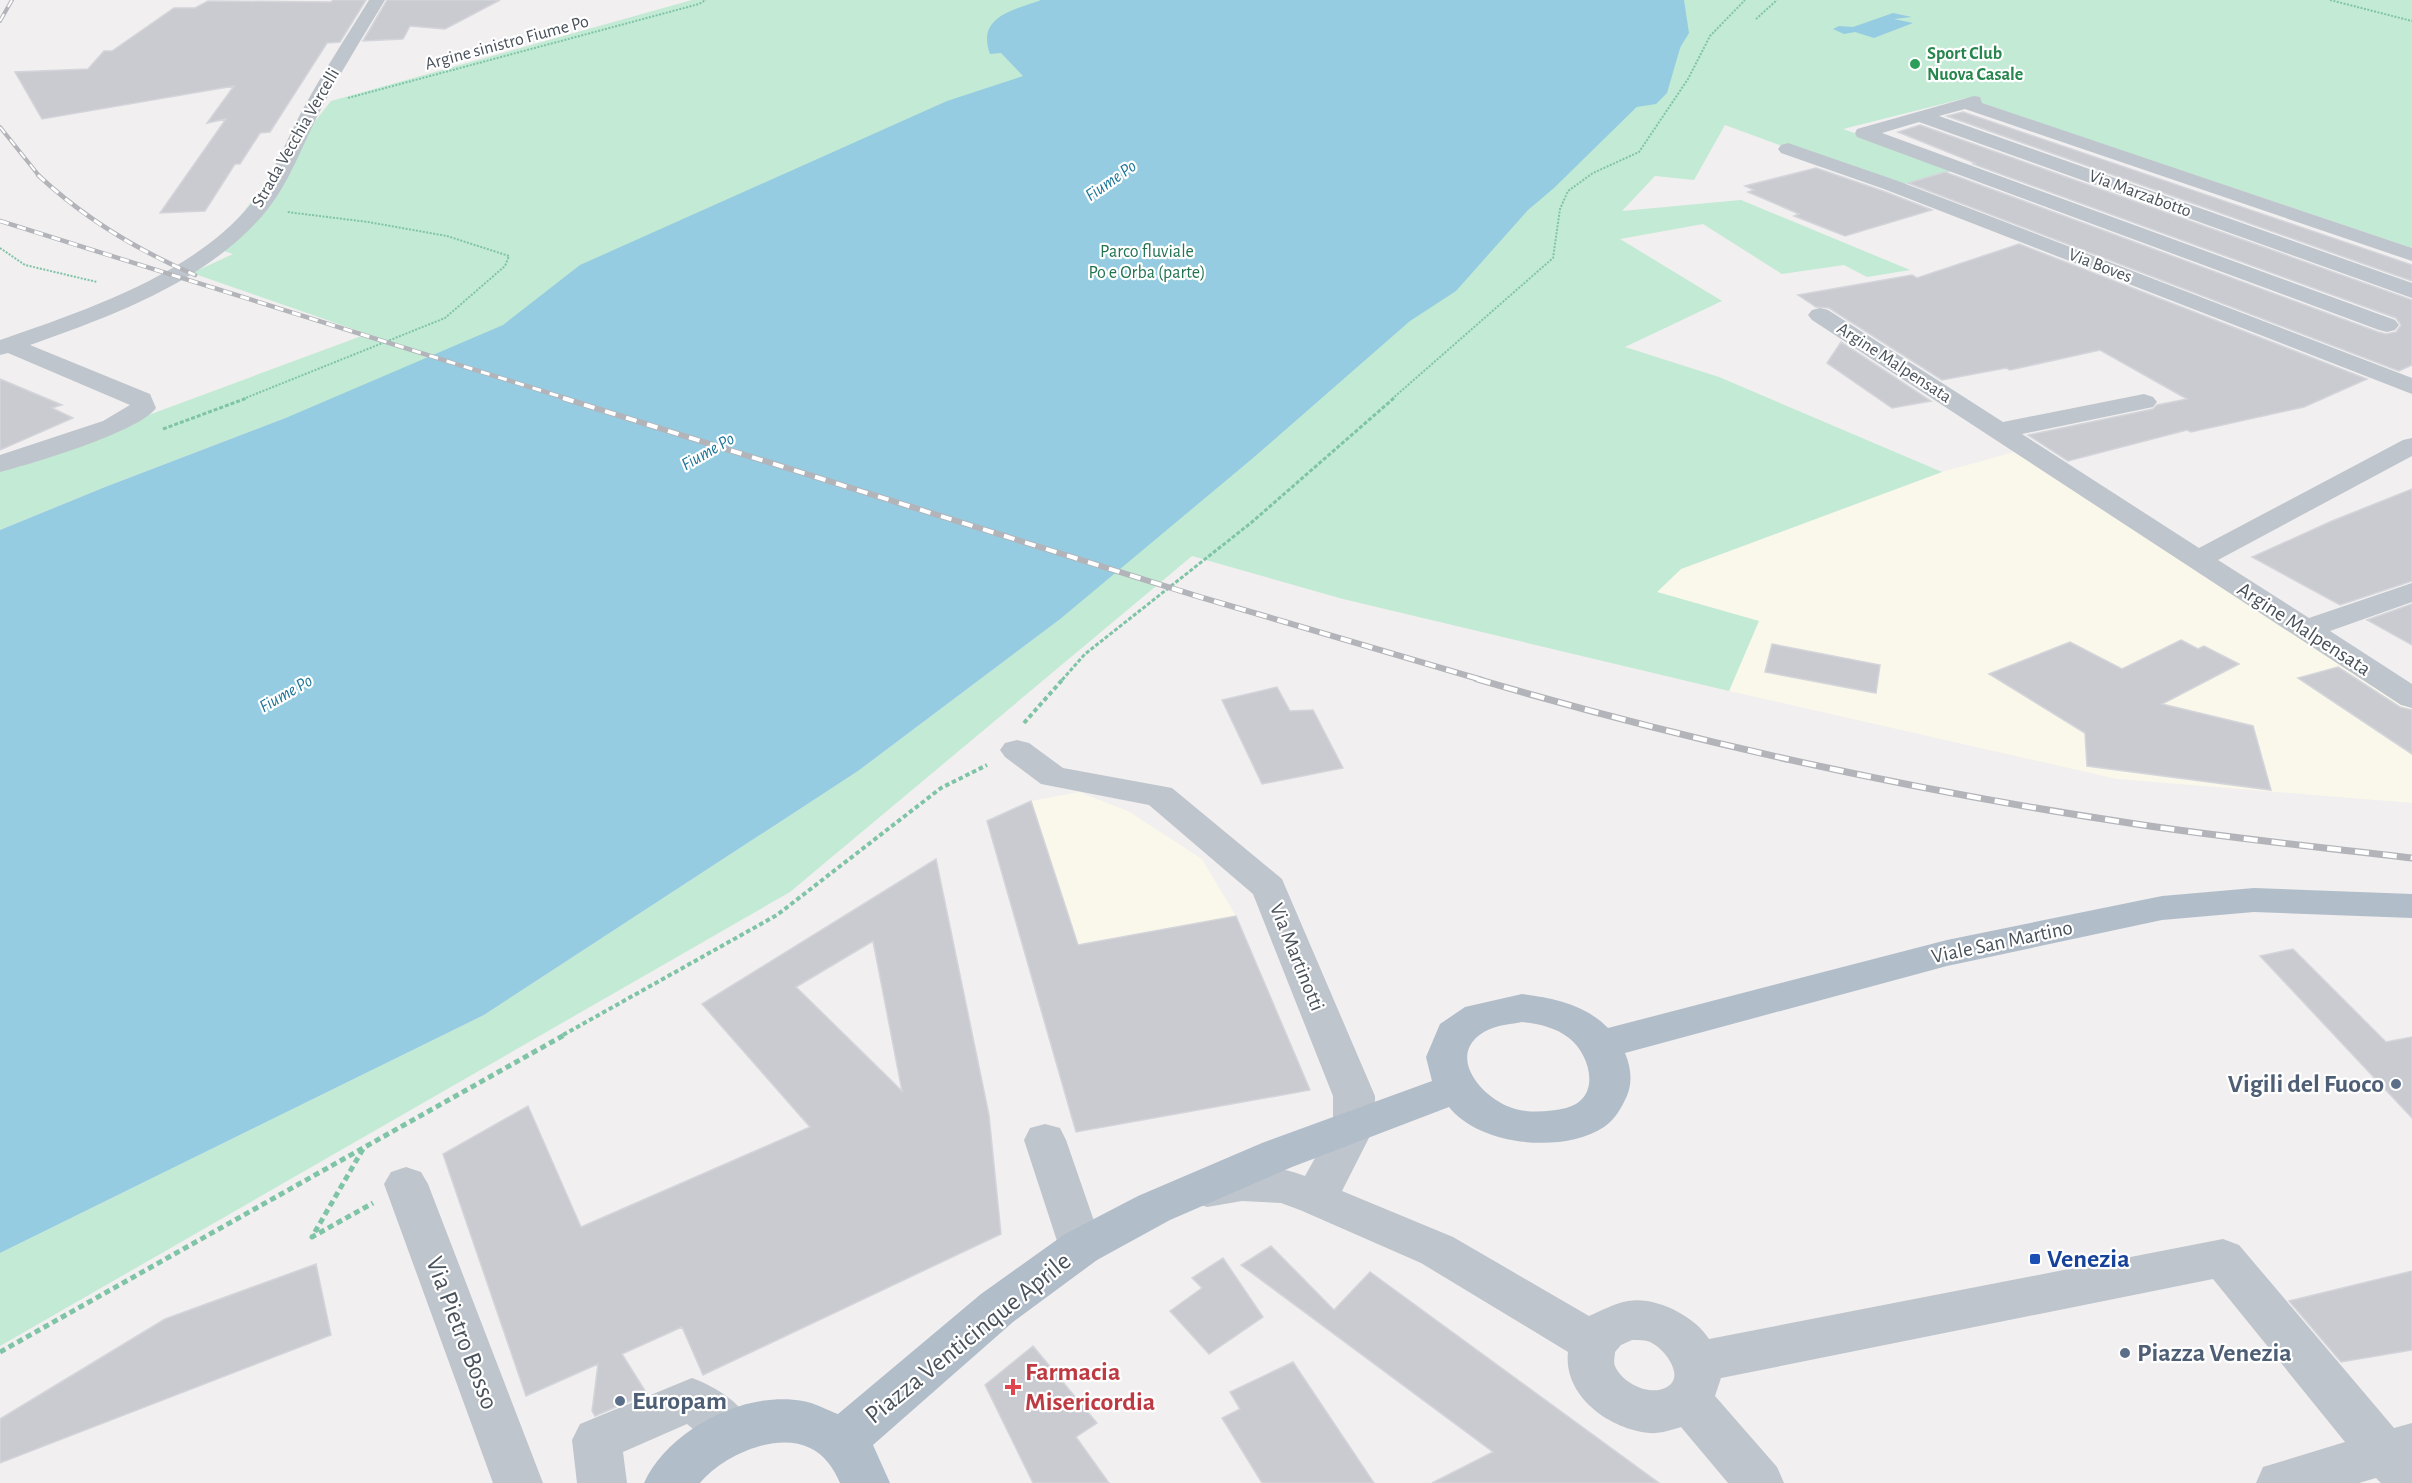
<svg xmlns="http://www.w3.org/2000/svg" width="2412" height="1483" font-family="'Alegreya Sans',sans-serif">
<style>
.commercial{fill:#faf7eb}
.green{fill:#c3ead5}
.water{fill:#95cce1}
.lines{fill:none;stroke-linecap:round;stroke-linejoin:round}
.canal{fill:#95cce1;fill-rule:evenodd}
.building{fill:#cacbd1;stroke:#d4d5da;stroke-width:1.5;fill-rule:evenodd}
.path-far3{stroke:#7fc4a7;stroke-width:2;stroke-dasharray:2 1.5;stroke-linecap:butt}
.path-far2{stroke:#7fc4a7;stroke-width:3;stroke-dasharray:4 2;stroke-linecap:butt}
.path-far1{stroke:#7fc4a7;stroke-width:4;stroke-dasharray:4.5 3;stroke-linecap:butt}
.path{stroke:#7fc4a7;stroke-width:5;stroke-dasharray:6 4;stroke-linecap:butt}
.minor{fill:#bfc5cc;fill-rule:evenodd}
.major{fill:#b2bdca;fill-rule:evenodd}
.rail-far3-casing{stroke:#b2b4b9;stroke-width:4}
.rail-far2-casing{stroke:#b2b4b9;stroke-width:4.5}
.rail-far1-casing{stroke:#b2b4b9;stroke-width:6}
.rail-casing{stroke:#b2b4b9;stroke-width:7}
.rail-far3{stroke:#fff;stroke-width:2;stroke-dasharray:8;stroke-linecap:butt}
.rail-far2{stroke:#fff;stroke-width:3;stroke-dasharray:9;stroke-linecap:butt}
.rail-far1{stroke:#fff;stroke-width:4;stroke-dasharray:11;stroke-linecap:butt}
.rail{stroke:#fff;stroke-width:4.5;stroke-dasharray:14;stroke-linecap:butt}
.leisure-dot{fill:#2e9e5b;stroke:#fff;stroke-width:2}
.service-dot{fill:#5c6f8a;stroke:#fff;stroke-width:2}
.transit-dot{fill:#1a4fb4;stroke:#fff;stroke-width:2}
.health-dot{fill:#e0444e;stroke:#fff;stroke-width:2}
.labels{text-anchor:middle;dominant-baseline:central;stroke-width:4.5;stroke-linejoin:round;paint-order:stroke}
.far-street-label{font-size:18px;fill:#49515a;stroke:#fff}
.far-leisure-label{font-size:18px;font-weight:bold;fill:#27864d;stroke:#fff;text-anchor:start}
.far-water-label{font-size:18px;font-style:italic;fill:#1d7699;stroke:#fff}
.far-park-label{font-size:18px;fill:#227351;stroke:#fff}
.street-label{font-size:21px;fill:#49515a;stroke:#fff}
.near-service-label{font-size:26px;font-weight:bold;fill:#4e5e75;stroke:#fff;text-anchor:start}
.near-transit-label{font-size:26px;font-weight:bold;fill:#164399;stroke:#fff;text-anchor:start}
.near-street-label{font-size:26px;fill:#49515a;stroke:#fff}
.near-health-label{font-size:26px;font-weight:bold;fill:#be3a42;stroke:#fff;text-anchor:start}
</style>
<rect width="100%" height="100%" fill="#f1efef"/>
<!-- commercial -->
<path class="commercial" d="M2014 452 2412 710V803L2117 779 1729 691 1758 621 1657 592 1681 569 1942 472Z
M1079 792 1128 811 1202 859 1236 916 1310 1090 1076 1132 987 821 1031 801Z"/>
<!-- green -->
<path class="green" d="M692 0H2412V248L1966 98 1843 129 1956 170 1893 187 1725 125 1694 180 1655 176 1622 211 1741 200 1910 270 1867 277 1844 265 1782 274 1703 224 1620 239 1722 301 1625 347 1719 377 1942 472 1681 569 1657 592 1759 621 1729 691 1343 599 1192 556 790 892 0 1346V1253L484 1015 858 771 1059 620 288 417 105 487 0 530V470L367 334 192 273 233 254 215 248 331 101Z"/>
<!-- water -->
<path class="water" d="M1041 0H1684L1689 33 1654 90 1554 188 1528 210 1456 291 1410 321 1253 458 1059 620 858 771 484 1015 0 1253V530L105 487 288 417 503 325 580 265 947 101 1023 76 1001 53 990 54C976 16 1014 10 1041 0Z
M1893 13 1912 17 1894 19 1913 23 1874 38 1855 32 1844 34 1833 29 1839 26 1853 27Z"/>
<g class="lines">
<!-- canal -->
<path class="canal" d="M1654 0H1672L1683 38 1667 93 1656 104 1591 114 1583 113 1580 108 1583 103 1642 94 1650 87 1663 38Z"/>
</g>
<!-- building -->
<path class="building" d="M333 0H366L340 42 327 43 270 132 260 133 240 164H235L205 211 160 213 226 119 207 123 234 86 42 119 15 72 88 69 104 51H112L174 8H195L208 1 331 2Z
M387 0H500L445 29 410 26 403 39 363 41Z
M1963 112 2412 265V281L1947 116Z
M1920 125 2412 300V365L2399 371 1908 183 1945 172 2378 332 2386 334 2396 332 2401 325 2396 318 1973 164 1975 163 1898 132Z
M1816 168 1883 191 1932 210 1845 236 1794 216 1799 214 1748 192 1754 190 1745 186Z
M2019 244 2367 379 2304 407 2191 432 2187 430 2068 461 2028 435 2153 409 2157 405 2187 399 2100 350 2010 370 2006 368 1942 380 1829 308 1816 307 1798 295 1912 275 1917 278Z
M1841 342 1873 363 1931 401 1892 408 1827 363Z
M0 379 62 405 52 408 73 418 0 450Z
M2412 489V581L2340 605 2252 557 2332 521Z
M2412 604V645L2367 620Z
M2181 640 2198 649 2204 646 2239 664 2162 704 2253 726 2271 790 2087 766 2085 733 1989 674 2070 642 2122 669Z
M1772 644 1880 665 1876 693 1765 672Z
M2338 667 2400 707 2412 710V754L2298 678Z
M1277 687 1290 711 1313 710 1343 768 1262 784 1222 700Z
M1031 801 1078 945 1236 916 1310 1090 1076 1132 987 821Z
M936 859 989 1115 1001 1234 703 1375 682 1327 622 1354 647 1394 595 1416 592 1411 598 1364 526 1396 443 1154 528 1106 581 1227 810 1127 702 1004ZM873 941 902 1091 796 987Z
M2293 949 2386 1042 2412 1037V1118L2260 956Z
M1271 1246 1334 1310 1370 1272 1659 1483H1432L1493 1452 1241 1265Z
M1223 1258 1263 1317 1209 1354 1170 1311 1202 1288 1192 1278Z
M316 1264 331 1335 0 1463V1419L165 1319Z
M2412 1271V1350L2341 1362 2289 1301Z
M1033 1346 1097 1423 1076 1437 1109 1483H1033L985 1385Z
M1293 1362 1374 1483H1262L1222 1418 1240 1409 1230 1392Z"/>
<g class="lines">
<!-- path-far3 -->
<path class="path-far3" d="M2330 0 2412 21
M1756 19 1777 0
M348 98 699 4 706 0
M0 248 25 265 97 282
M243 399 445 318 505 266 509 256 447 236 368 222 287 212
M1392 399 1553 258 1560 209 1568 191 1593 173 1639 152 1688 79 1710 36 1745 0"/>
<!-- path-far2 -->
<path class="path-far2" d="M163 429 247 398
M1062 680 1085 654 1252 522 1394 398"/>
<!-- path-far1 -->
<path class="path-far1" d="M1024 723 1063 679
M563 1035 777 915 941 788 987 765"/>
<!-- path -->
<path class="path" d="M363 1149 312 1237 373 1203
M0 1352 566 1034"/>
<!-- minor -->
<path class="minor" d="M369 0H385C363 37 340 73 320 111 302 145 289 185 263 215 205 282 112 316 30 345L150 394 156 408C139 432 31 464 0 472V455L103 421 130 405 8 353 0 355V340C84 311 192 275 250 205 273 177 286 140 303 109 323 72 347 36 369 0Z
M1974 96 1980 97 1982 103 2412 248V261L1965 109 1939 116 2412 283V298L1919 122 1882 133 2395 320 2399 325 2395 330 2387 332 2379 330 1857 137 1855 133 1857 129Z
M1788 143 1898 181 2412 378V394L1884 189 1781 153 1778 149 1781 145Z
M1820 308 1828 310 2003 422 2144 394 2153 397 2157 402 2153 407 2022 434 2199 548 2403 440 2412 438V456L2218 560 2309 618 2412 583V602L2330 631 2412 684V708L2401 705 1812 320 1808 315 1812 310Z
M1017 740 1029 743 1063 768 1172 788 1282 879 1375 1096V1126L1342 1191 1453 1237 1589 1316C1601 1311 1615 1303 1628 1301 1655 1296 1695 1316 1709 1339L2223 1239 2239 1245 2394 1428 2412 1423V1483H2381L2376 1478 2359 1483H2256L2263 1467 2345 1442 2213 1279 1721 1378 1715 1396 1777 1467 1784 1483H1728L1681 1427C1672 1430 1659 1434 1649 1433 1609 1429 1563 1396 1568 1352L1421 1263 1300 1210 1281 1203 1242 1201 1207 1207 1192 1202 1185 1190 1192 1178C1228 1166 1269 1162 1305 1176L1333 1126V1096L1253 894 1149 805 1041 784 1005 757 1000 750 1005 743ZM1632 1340C1638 1340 1645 1340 1650 1342 1664 1348 1686 1376 1667 1387 1650 1397 1622 1383 1615 1366 1613 1362 1615 1357 1615 1352L1621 1345Z
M1045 1124 1060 1128 1066 1140 1103 1247 1097 1260 1081 1265 1065 1260 1059 1247 1024 1140 1030 1128Z
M406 1167 421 1172 428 1184 543 1483H493L384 1184 391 1172Z
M692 1378C717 1387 744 1405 756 1430L748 1446 731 1452 714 1446 687 1424 623 1452 627 1483H577L572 1440 580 1424Z"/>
<!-- major -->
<path class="major" d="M2254 888 2412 894V918L2254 912 2162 920 1947 966 1625 1053C1632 1070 1633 1086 1624 1102 1619 1112 1613 1121 1604 1127 1563 1154 1480 1146 1449 1107L1292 1167 1170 1220 1097 1260 1013 1322 873 1445 890 1483H840C834 1469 824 1454 810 1448 776 1431 722 1456 700 1483H644C668 1430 745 1390 803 1401 815 1403 827 1410 838 1414L981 1294 1065 1234 1138 1196 1262 1143 1432 1081 1426 1057 1440 1024 1465 1007 1522 994C1553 998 1586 1005 1608 1028L1947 940 2162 896ZM1522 1022C1539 1024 1555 1027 1569 1038 1591 1055 1602 1099 1566 1108 1548 1112 1525 1114 1507 1106 1475 1092 1445 1049 1490 1029 1499 1025 1512 1024 1522 1022Z"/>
<!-- rail-far3 casing -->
<g class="rail-far3-casing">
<path id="rail-far3" d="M0 21 12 0
M0 127 40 177"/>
</g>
<!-- rail-far2 casing -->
<g class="rail-far2-casing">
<path id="rail-far2" d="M38 175C85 219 137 250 195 275
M0 221 568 399"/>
</g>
<!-- rail-far1 casing -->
<g class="rail-far1-casing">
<path id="rail-far1" d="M563 398 1200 597 1482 680"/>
</g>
<!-- rail casing -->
<g class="rail-casing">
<path id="rail" d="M1477 679C1692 742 1914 791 2136 824 2228 838 2320 847 2412 858"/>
</g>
<!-- rail-far3 -->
<use href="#rail-far3" class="rail-far3"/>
<!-- rail-far2 -->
<use href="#rail-far2" class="rail-far2"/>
<!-- rail-far1 -->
<use href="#rail-far1" class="rail-far1"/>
<!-- rail -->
<use href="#rail" class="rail"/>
</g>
<!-- markers -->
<circle class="leisure-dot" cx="1915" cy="64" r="6"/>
<g class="service-dot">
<circle cx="2396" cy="1084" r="6"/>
<circle cx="2125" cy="1353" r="6"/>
<circle cx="620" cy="1401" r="6"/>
</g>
<rect class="transit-dot" x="2029" y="1253" width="12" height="12" rx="3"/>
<path class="health-dot" d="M1010 1378h6v6h6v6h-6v6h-6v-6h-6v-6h6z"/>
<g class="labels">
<!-- far-street labels -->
<g class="far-street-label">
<text transform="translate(507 43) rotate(-15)">Argine sinistro Fiume Po</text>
<text transform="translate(296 138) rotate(-60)">Strada Vecchia Vercelli</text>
<text transform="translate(2140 194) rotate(20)">Via Marzabotto</text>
<text transform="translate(2100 266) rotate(21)">Via Boves</text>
<text transform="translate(1894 363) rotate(33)">Argine Malpensata</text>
</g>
<!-- far-leisure labels -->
<g class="far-leisure-label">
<text x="1927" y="54">Sport Club<tspan x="1927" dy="21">Nuova Casale</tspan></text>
</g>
<!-- far-water labels -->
<g class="far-water-label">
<text transform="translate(1111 181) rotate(-35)">Fiume Po</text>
<text transform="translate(708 452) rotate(-30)">Fiume Po</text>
<text transform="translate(286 694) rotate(-30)">Fiume Po</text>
</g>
<!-- far-park labels -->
<g class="far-park-label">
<text x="1147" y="252">Parco fluviale<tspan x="1147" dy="21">Po e Orba (parte)</tspan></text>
</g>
<!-- street labels -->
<g class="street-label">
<text transform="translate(2304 629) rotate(33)">Argine Malpensata</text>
<text transform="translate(2002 942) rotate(-12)">Viale San Martino</text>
<text transform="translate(1297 957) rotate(68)">Via Martinotti</text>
</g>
<!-- near-service labels -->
<g class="near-service-label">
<text x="2384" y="1084" text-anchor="end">Vigili del Fuoco</text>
<text x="2137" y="1353">Piazza Venezia</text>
<text x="632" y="1401">Europam</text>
</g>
<!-- near-transit labels -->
<g class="near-transit-label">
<text x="2047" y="1259">Venezia</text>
</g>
<!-- near-street labels -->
<g class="near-street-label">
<text transform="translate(462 1333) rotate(69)">Via Pietro Bosso</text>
<text transform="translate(968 1338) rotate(-39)">Piazza Venticinque Aprile</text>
</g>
<!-- near-health labels -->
<g class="near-health-label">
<text x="1025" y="1372">Farmacia<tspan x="1025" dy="30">Misericordia</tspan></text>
</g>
</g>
</svg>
